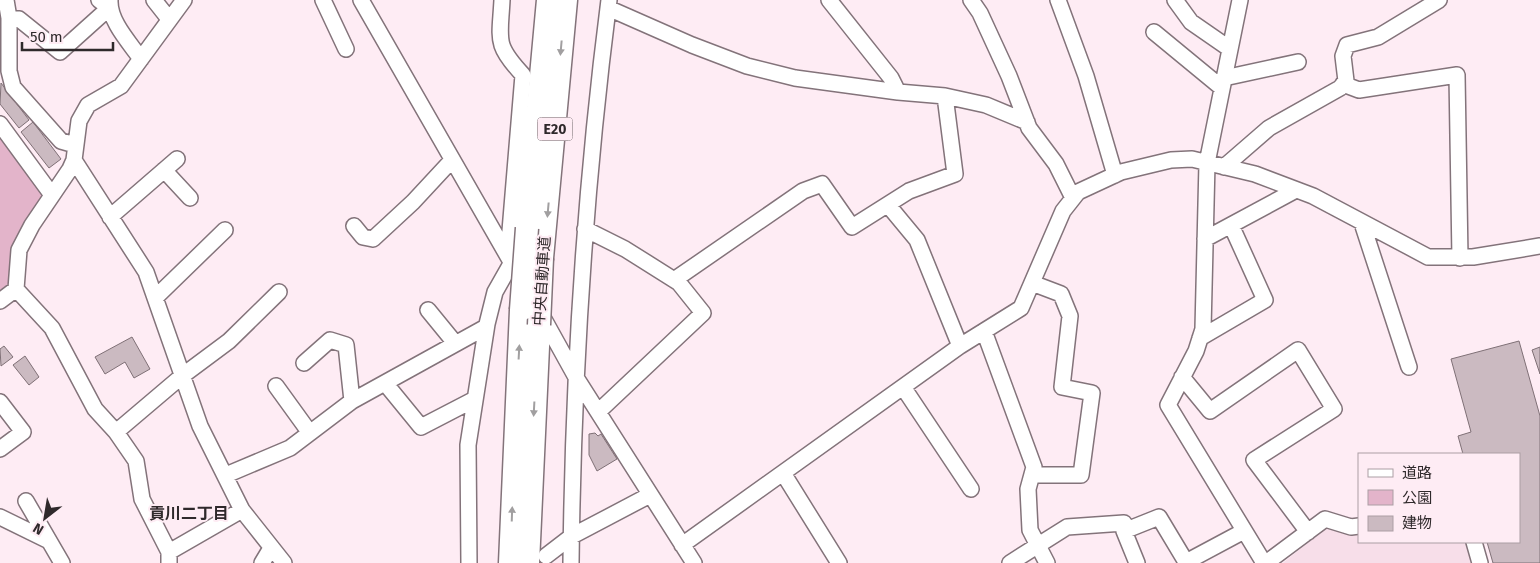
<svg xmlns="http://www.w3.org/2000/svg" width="1540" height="563" font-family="'Fira Sans','Noto Sans JP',sans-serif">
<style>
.built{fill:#f7dee9}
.green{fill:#e3b4ca}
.building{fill:#cbbac1;stroke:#7f7076}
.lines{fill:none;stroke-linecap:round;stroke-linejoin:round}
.minor-casing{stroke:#83737a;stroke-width:18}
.highway-casing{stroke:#83737a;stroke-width:25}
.minor{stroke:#fff;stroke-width:15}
.highway{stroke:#fff;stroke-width:22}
.highway-bridge-casing{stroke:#83737a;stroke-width:25;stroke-linecap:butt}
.highway-bridge{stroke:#fff;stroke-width:22}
.oneway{fill:#a19fa0}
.labels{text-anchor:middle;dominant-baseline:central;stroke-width:4;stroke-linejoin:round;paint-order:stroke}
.shield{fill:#feecf4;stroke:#6d6467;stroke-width:1}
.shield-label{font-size:14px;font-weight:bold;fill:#2f292b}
.street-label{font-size:15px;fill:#2f292b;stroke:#feecf4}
.neighbourhood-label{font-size:16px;font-weight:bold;fill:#2f292b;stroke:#feecf4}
</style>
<rect width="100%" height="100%" fill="#feecf4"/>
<!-- built -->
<path class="built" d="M1326 528 1351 536 1359 535V542H1466L1473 551 1475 563H1283Z"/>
<!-- green -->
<path class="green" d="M0 134 45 194 10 283 0 290Z"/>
<!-- building -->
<path class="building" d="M1 83 29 120 19 128 0 104Z
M33 122 61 159 49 168 21 132Z
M132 337 150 369 134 378 125 362 105 374 95 357Z
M1519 341 1540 416V563H1493L1487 542H1519V454H1463L1458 436 1471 432 1451 359Z
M4 346 13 357 1 366 0 349Z
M1540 347V374L1532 350Z
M25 356 39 377 29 385 13 365Z
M595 433 598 436 601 434 617 459 597 471 589 455V434Z"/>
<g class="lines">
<!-- minor casing -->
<g class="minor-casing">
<path id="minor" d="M6 0 9 18V71L13 87 61 141 75 145
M110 0C109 21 129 42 141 59
M154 0 169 19
M323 0 346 49
M361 0 522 281
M502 0C500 40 494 44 523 75L508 255
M829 0 891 78 898 92
M971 0 980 13 1009 76 1029 128 1056 164 1073 198
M1058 0 1086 76 1115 175
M1175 0 1191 22 1230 49
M1240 0 1207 163 1203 329 1196 351 1168 405 1264 563
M608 8 692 45 747 66 795 78 898 92 945 96 986 105 1027 122
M9 18 19 19 60 52 109 8 99 0
M1154 32 1222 88
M1224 78 1298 62
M1343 84 1359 90 1457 75 1460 258
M0 124 52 195
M74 160 146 272 200 426 242 510 284 563
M1224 167 1269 128 1340 88 1346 81 1343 56 1347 45 1378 37 1439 0
M164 170 190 198
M888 205 917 240 960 346
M110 217 177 159
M1362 223 1409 367
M354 226 363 237 373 239 413 202 452 160
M585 229 625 249 679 283 703 313 598 412
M1205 239 1296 190
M674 280 803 191 822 184 852 227 909 191 955 174 945 96
M1032 283 1061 294 1070 316 1062 387 1092 393 1081 475H1032
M16 289 52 328 95 409 116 432 136 461 142 499 169 552V563
M156 297 225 230
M0 301 16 289 19 250 32 225 70 169 74 160 79 121 88 105 121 86 184 0
M428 310 455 343
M541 314 577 379 694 563
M984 331 1034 467 1028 489 1030 530 1047 563
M1200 338 1265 300 1231 225
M304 363 330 340 346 345 352 401
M1182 377 1210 411 1298 350 1334 409 1254 460 1308 532
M385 383 421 427 475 399
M276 386 310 433
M903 387 971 489
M0 402 23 432 0 449
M116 432 182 376 229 341 279 292
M783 473 839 563
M226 475 290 448 352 401 486 327
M26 501 62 563
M0 517 49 541
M1474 542 1480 563
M682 545 960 346 1021 308 1063 211 1078 192 1121 172 1171 160 1192 159 1255 174 1313 196 1428 257H1473L1540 246
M169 552 242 510
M546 556 572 536 650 495
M262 563 271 548
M469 563 468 445 487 324 495 292 512 262
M571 563C573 375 585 187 609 0
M1010 563 1067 527 1124 523
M1137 563 1124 531 1159 517 1186 562 1244 531
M1266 563 1325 519 1351 527 1359 526"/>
</g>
<!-- highway casing -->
<g class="highway-casing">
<path id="highway" d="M527 228 548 0
M542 258 566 0
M510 563 521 310
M528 563 539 325"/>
</g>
<!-- minor -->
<use href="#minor" class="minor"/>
<!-- highway -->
<use href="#highway" class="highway"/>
<!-- highway-bridge casing -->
<g class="highway-bridge-casing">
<path id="highway-bridge" d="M521 310 527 228
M539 325 542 258"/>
</g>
<!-- highway-bridge -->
<use href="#highway-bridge" class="highway-bridge"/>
</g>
<!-- one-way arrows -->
<defs><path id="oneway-solid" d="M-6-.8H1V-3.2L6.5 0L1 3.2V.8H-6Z" transform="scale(1.25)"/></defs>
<g class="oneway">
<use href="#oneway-solid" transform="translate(561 48) rotate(95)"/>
<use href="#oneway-solid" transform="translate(548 210) rotate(95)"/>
<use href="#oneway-solid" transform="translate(519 352) rotate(-87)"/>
<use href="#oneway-solid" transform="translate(534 409) rotate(93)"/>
<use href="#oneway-solid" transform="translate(512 514) rotate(-88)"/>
</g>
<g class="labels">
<!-- shield labels -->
<rect class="shield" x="537.5" y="117.5" width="35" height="23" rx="4"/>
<g class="shield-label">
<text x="555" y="129">E20</text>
</g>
<!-- street labels -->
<g class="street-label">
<text transform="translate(542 281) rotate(-86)">中央自動車道</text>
</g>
<!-- neighbourhood labels -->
<g class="neighbourhood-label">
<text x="189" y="513">貢川二丁目</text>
</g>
</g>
<!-- legend -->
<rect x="1358" y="453" width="162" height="90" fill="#feecf4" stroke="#ab9ea4"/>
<rect x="1368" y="469" width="25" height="8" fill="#ffffff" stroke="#ab9ea4"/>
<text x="1402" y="478" font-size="15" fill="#2f292b">道路</text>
<rect x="1368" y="490" width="25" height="15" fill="#e3b4ca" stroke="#ab9ea4"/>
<text x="1402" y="503" font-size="15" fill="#2f292b">公園</text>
<rect x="1368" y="516" width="25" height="15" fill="#cbbac1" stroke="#ab9ea4"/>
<text x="1402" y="528" font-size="15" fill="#2f292b">建物</text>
<!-- north arrow -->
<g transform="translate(45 518) rotate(211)" stroke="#feecf4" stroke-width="4" paint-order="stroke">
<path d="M0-4L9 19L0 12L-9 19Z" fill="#2f292b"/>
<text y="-8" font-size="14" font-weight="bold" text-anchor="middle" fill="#2f292b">N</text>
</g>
<!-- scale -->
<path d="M22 42v8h91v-8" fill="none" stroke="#2f292b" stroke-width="2.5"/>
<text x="30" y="42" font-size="15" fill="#2f292b" stroke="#feecf4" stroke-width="4" paint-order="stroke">50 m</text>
</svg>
